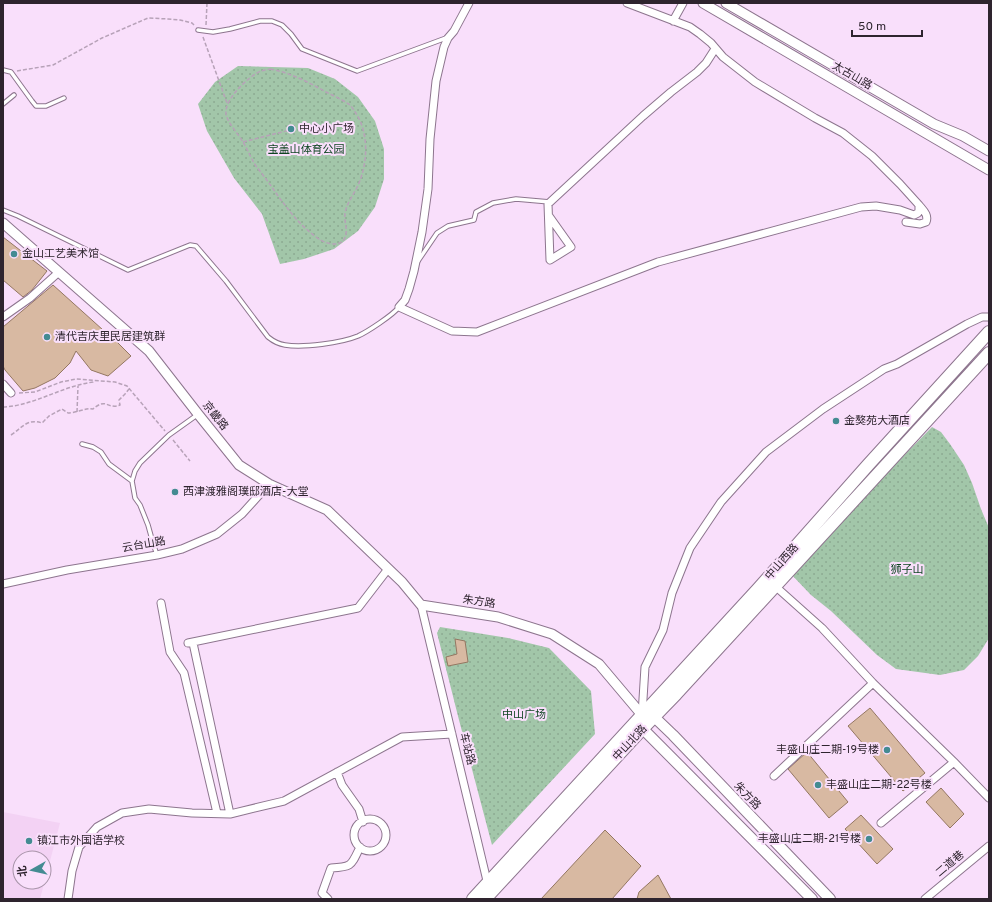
<svg xmlns="http://www.w3.org/2000/svg" width="992" height="902" font-family="Overpass,'Noto Sans SC',sans-serif">
<style>
.built{fill:#f3d2f4;fill-rule:evenodd}
.park{fill:url(#park-dots)}
.building{fill:#d8b9a2;stroke:#947762}
.lines{fill:none;stroke-linecap:round;stroke-linejoin:round}
.service-casing{stroke:#8d758e;stroke-width:5.5}
.minor-casing{stroke:#8d758e;stroke-width:9}
.tertiary-casing{stroke:#8d758e;stroke-width:11}
.secondary-casing{stroke:#8d758e;stroke-width:12}
.primary-casing{stroke:#8d758e;stroke-width:14}
.path{stroke:#b7a2b8;stroke-width:1.5;stroke-dasharray:4 2;stroke-linecap:butt}
.service{stroke:#fff;stroke-width:3.5}
.minor{stroke:#fff;stroke-width:7}
.tertiary{stroke:#fff;stroke-width:9}
.secondary{stroke:#fff;stroke-width:10}
.primary{stroke:#fff;stroke-width:12}
.poi-dot{fill:#448b92;stroke:#f9dffb;stroke-width:1.5}
.labels{text-anchor:middle;dominant-baseline:central;stroke-width:4;stroke-linejoin:round;paint-order:stroke}
.street-label{font-size:11px;fill:#2e242e;stroke:#f9dffb}
.poi-label{font-size:11px;fill:#2e242e;stroke:#f9dffb;text-anchor:start}
.park-label{font-size:11px;fill:#0e4521;stroke:#f9dffb}
</style>
<defs>
<pattern id="park-dots" width="8" height="8" patternUnits="userSpaceOnUse"><rect width="8" height="8" fill="#a2c6a9"/><path d="M2 2h.1M6 6h.1" fill="none" stroke="#8caa92" stroke-width="1.8" stroke-linecap="round"/></pattern>
</defs>
<rect width="100%" height="100%" fill="#f9dffb"/>
<!-- built -->
<path class="built" d="M3 812 60 823 40 899H3ZM20 858H44V882H20Z"/>
<!-- park -->
<path class="park" d="M238 66 308 68 335 79 358 97 375 121 384 149V179L375 207 358 231 334 249 304 259 280 264 262 214 234 178 207 131 198 104 215 82Z
M932 427 941 432 950 444 964 465 972 483 981 509 989 528V638L978 656 964 670 940 675 896 669 877 655 831 611 811 595 789 572Z
M440 627 508 638 549 648 591 691 595 734 492 845 459 720 437 633Z"/>
<!-- building -->
<path class="building" d="M3 237 47 271 32 290 23 297 3 280Z
M53 285 103 330 104 329 131 356 108 376 91 370 76 351 70 363 55 378 35 388 23 391 5 370 3 366V327Z
M455 639 465 641 468 662 448 666 446 657 457 654Z
M870 708 925 773 903 791 848 726Z
M807 752 848 802 829 818 788 769Z
M941 788 964 814 950 828 926 802Z
M861 815 893 849 877 864 845 829Z
M605 830 641 866 612 899H541Z
M658 875 671 899H637L639 892Z"/>
<g class="lines">
<!-- service casing -->
<g class="service-casing">
<path id="service" d="M198 30 213 32 230 29 260 21H272L282 25 291 34 302 49 357 71 446 38
M3 70 11 72 32 101 36 106H46L64 98
M3 104 14 95
M3 210 18 216 128 270 190 245 196 246 226 281 268 337C273 341 278 344 285 345 303 348 341 343 358 336 367 332 393 315 399 307
M418 261 437 233 448 226 474 220 476 212 493 203 516 199 550 202
M82 444 93 447 101 452 109 464 132 481
M157 555 153 543 148 525 140 505 135 498 132 481 135 471 140 463 169 435 197 415"/>
</g>
<!-- minor casing -->
<g class="minor-casing">
<path id="minor" d="M469 3 454 31 448 38 444 47 436 81 430 139 428 189 422 232 414 271 409 289 405 300 399 307 452 331 477 332 658 262 861 207 876 206 900 210 914 215 918 213 919 210V205L900 184 872 156 843 133 815 118 755 82 723 57 711 43 700 34 690 27 627 3
M673 21 683 3
M549 216 571 247 550 260 548 204 643 116 671 92 697 72 706 63 715 49
M906 222 920 224 926 222C929 215 923 210 919 205
M3 317 30 298 59 272
M3 384 11 393
M3 584 67 570 157 555 182 549 217 534 242 514 269 484
M775 586 822 628 873 683 954 762 881 823
M161 603 170 652 184 673 217 813
M421 605 488 885
M188 643 358 608 388 569
M193 643 230 814
M642 715 645 667 663 630 672 593 690 548 721 502 766 452 823 409 884 369 897 364 967 324 982 317H989
M954 762 989 798
M337 772 342 785 359 809 363 822
M774 776 873 683
M354 835a16 16 0 1 1 32 0a16 16 0 1 1-32 0Z
M68 899 72 871 79 847 97 827 122 813 149 809 192 813 230 814 284 801 402 737 452 734
M328 899 322 893 331 868C352 867 351 866 360 847
M925 899 989 846"/>
</g>
<!-- tertiary casing -->
<g class="tertiary-casing">
<path id="tertiary" d="M703 3 989 170
M726 3 934 124 963 136 989 151
M3 223 149 351 198 414 239 465 269 484 327 510 402 582 421 605 498 617 552 634 599 664 642 715"/>
</g>
<!-- secondary casing -->
<g class="secondary-casing">
<path id="secondary" d="M649 712 673 735 830 899
M637 723 812 899"/>
</g>
<!-- primary casing -->
<g class="primary-casing">
<path id="primary" d="M473 899 758 589 868 465 989 332
M485 899 643 728 676 694 989 353"/>
</g>
<!-- path -->
<path class="path" d="M206 25 207 3
M203 37 227 103
M270 69C291 73 308 82 326 92 334 96 343 100 350 105 352 107 354 110 355 112 369 132 368 161 359 183 355 193 347 202 345 213 344 220 347 227 346 234 344 248 328 245 319 239 300 226 289 211 276 193 270 184 263 175 256 166 251 159 248 150 243 142 239 135 227 122 226 114 224 99 249 76 261 71 264 70 267 70 270 69Z
M17 71 53 65 102 38 148 18 168 19 180 20 192 23 194 25
M243 142 290 130
M19 393 35 392 61 382 76 379 115 382 127 386 165 431
M3 407C28 406 51 393 75 386 81 384 87 383 93 382L95 381
M77 412 78 386
M11 435C22 428 27 418 42 423L49 416 62 409 68 413C71 413 75 412 79 411 84 410 87 408 93 409 95 407 98 405 101 404 107 402 111 409 120 405L119 400 125 394 129 389
M173 440 190 461"/>
<!-- service -->
<use href="#service" class="service"/>
<!-- minor -->
<use href="#minor" class="minor"/>
<!-- tertiary -->
<use href="#tertiary" class="tertiary"/>
<!-- secondary -->
<use href="#secondary" class="secondary"/>
<!-- primary -->
<use href="#primary" class="primary"/>
</g>
<!-- markers -->
<g class="poi-dot">
<circle cx="291" cy="129" r="4"/>
<circle cx="14" cy="254" r="4"/>
<circle cx="47" cy="337" r="4"/>
<circle cx="836" cy="421" r="4"/>
<circle cx="175" cy="492" r="4"/>
<circle cx="887" cy="750" r="4"/>
<circle cx="818" cy="785" r="4"/>
<circle cx="869" cy="839" r="4"/>
<circle cx="29" cy="841" r="4"/>
</g>
<g class="labels">
<!-- street labels -->
<g class="street-label">
<text transform="translate(852 76) rotate(30)">太古山路</text>
<text transform="translate(215 416) rotate(51)">京畿路</text>
<text transform="translate(144 545) rotate(-10)">云台山路</text>
<text transform="translate(782 562) rotate(-49)">中山西路</text>
<text transform="translate(479 602) rotate(9)">朱方路</text>
<text transform="translate(630 743) rotate(-47)">中山北路</text>
<text transform="translate(467 749) rotate(76)">车站路</text>
<text transform="translate(747 796) rotate(46)">朱方路</text>
<text transform="translate(950 864) rotate(-40)">二道巷</text>
</g>
<!-- poi labels -->
<g class="poi-label">
<text x="299" y="129">中心小广场</text>
<text x="22" y="254">金山工艺美术馆</text>
<text x="55" y="337">清代吉庆里民居建筑群</text>
<text x="844" y="421">金獒苑大酒店</text>
<text x="183" y="492">西津渡雅阁璞邸酒店-大堂</text>
<text x="879" y="750" text-anchor="end">丰盛山庄二期-19号楼</text>
<text x="826" y="785">丰盛山庄二期-22号楼</text>
<text x="861" y="839" text-anchor="end">丰盛山庄二期-21号楼</text>
<text x="37" y="841">镇江市外国语学校</text>
</g>
<!-- park labels -->
<g class="park-label">
<text x="306" y="150">宝盖山体育公园</text>
<text x="907" y="570">狮子山</text>
<text x="524" y="715">中山广场</text>
</g>
</g>
<!-- border -->
<rect width="992" height="902" fill="none" stroke="#2e242e" stroke-width="8"/>
<!-- north arrow -->
<g transform="translate(32 870) rotate(262)"><circle r="19" fill="#f9dffb" stroke="#a894a9"/>
<path d="M0-3L7 15L0 10L-7 15Z" fill="#448b92"/>
<text y="-6" font-size="11" font-weight="bold" text-anchor="middle" fill="#2e242e">北</text>
</g>
<!-- scale -->
<path d="M852 30v6h70v-6" fill="none" stroke="#2e242e" stroke-width="2"/>
<text x="858" y="30" font-size="12" fill="#2e242e" stroke="#f9dffb" stroke-width="3" paint-order="stroke">50 m</text>
</svg>
